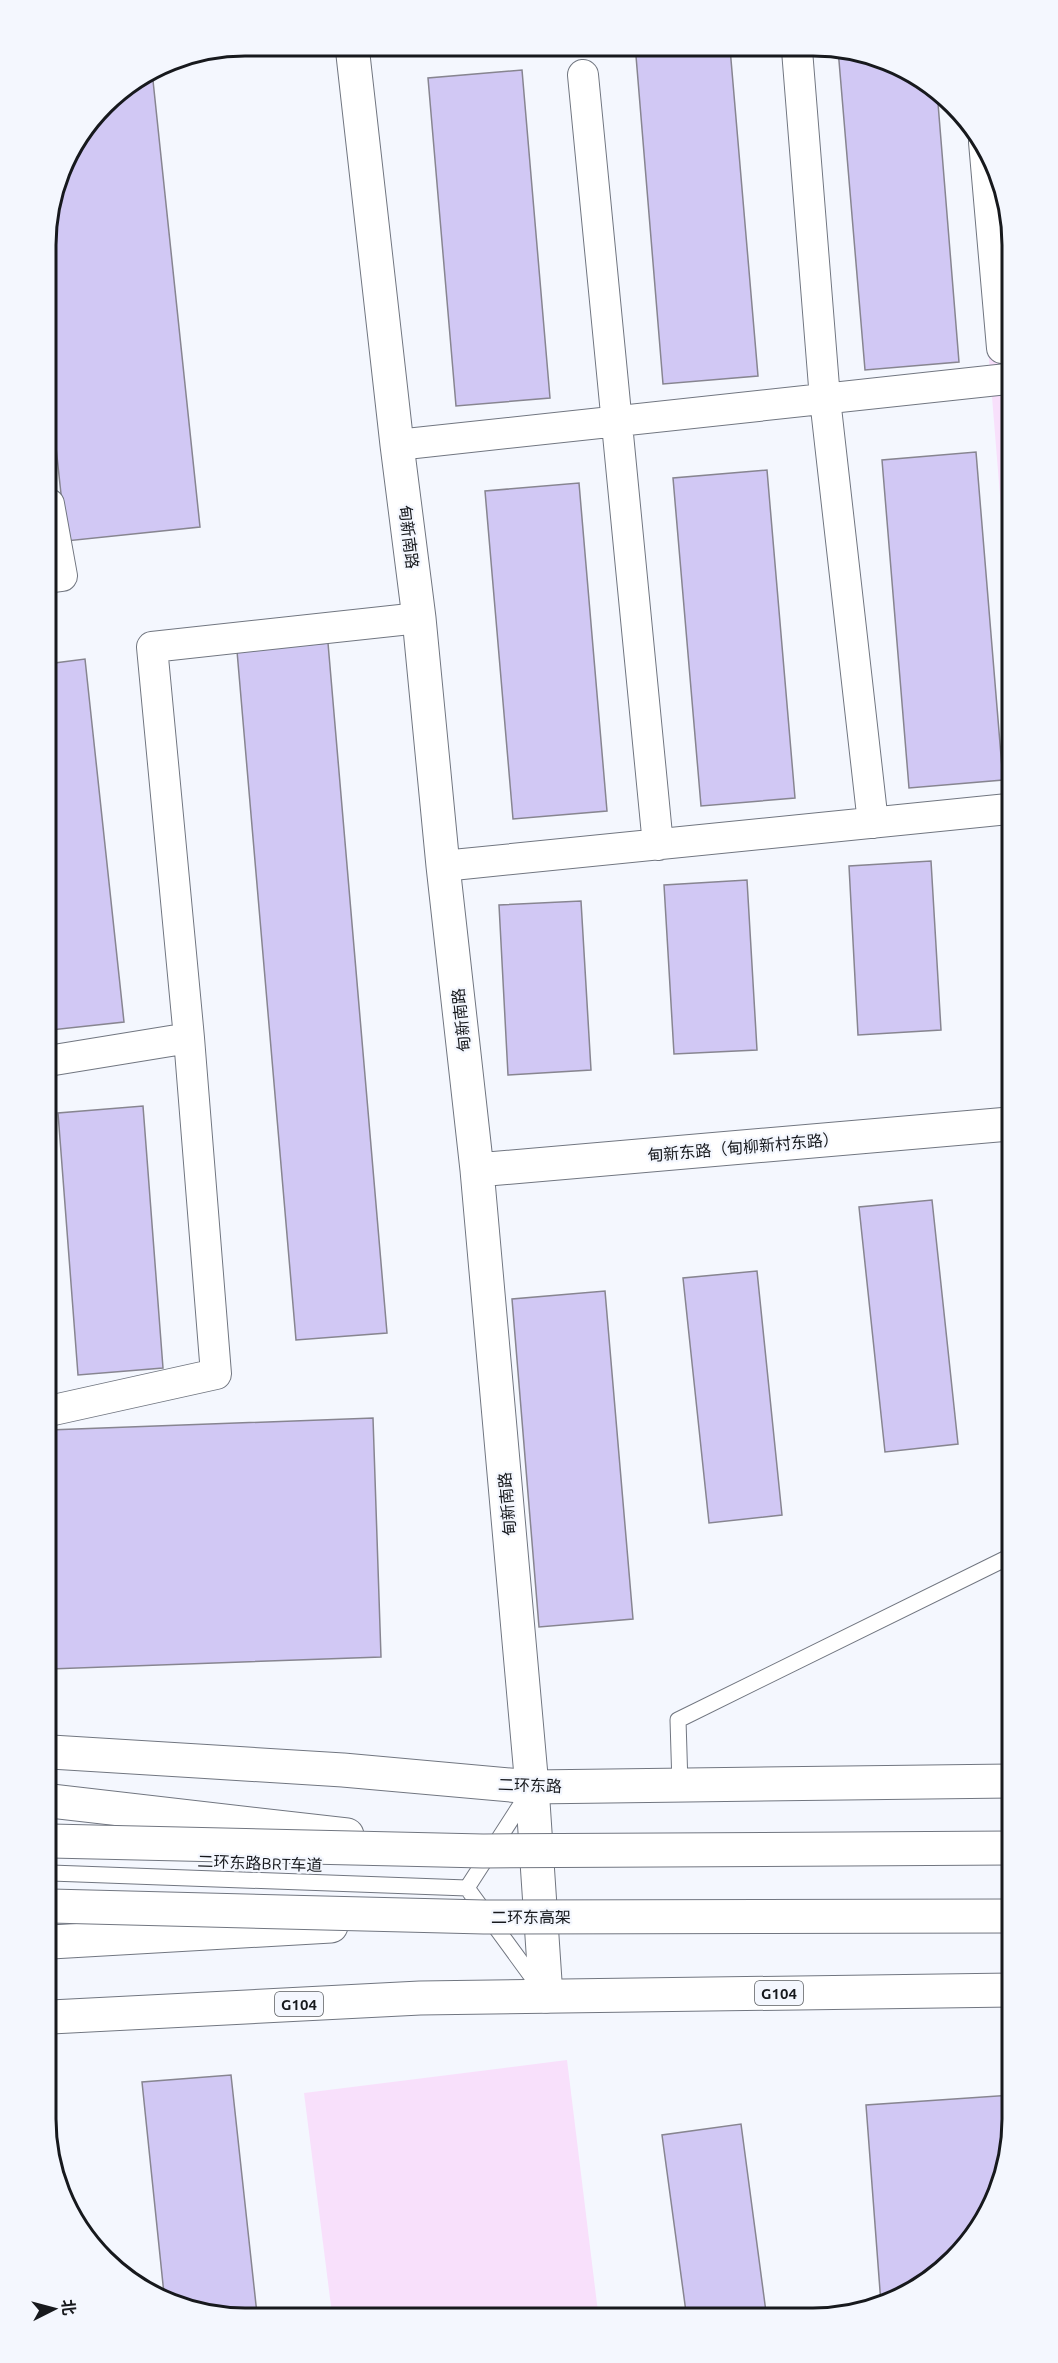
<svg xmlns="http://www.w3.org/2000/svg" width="1058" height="2363" font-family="Ubuntu,'Noto Sans SC',sans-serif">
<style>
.green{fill:#f8e0fb}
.building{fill:#d1c8f4;stroke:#878590;stroke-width:1.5}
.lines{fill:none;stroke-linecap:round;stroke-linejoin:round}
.service-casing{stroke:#717680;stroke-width:17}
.minor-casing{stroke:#717680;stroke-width:32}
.tertiary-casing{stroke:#717680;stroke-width:35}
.trunk-casing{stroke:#717680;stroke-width:35}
.service{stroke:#fff;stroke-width:15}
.minor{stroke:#fff;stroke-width:30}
.tertiary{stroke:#fff;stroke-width:33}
.trunk{stroke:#fff;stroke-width:33}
.trunk-bridge-casing{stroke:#717680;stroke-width:35;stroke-linecap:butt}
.trunk-bridge{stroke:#fff;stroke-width:33}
.labels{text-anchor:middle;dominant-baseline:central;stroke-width:4.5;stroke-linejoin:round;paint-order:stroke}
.shield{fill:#f4f7fe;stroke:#595c60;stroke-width:1.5}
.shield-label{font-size:15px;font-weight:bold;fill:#17191d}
.street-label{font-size:16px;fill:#17191d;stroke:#f4f7fe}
.rim{fill:none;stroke:#17191d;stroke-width:3}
</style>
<rect width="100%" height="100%" fill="#f4f7fe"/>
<!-- green -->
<path class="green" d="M970 125 986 145 1006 193 1007 582Z
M567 2060 598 2312 332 2314 304 2093Z"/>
<!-- building -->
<path class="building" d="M730 48 758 376 663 384 636 56Z
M838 49H852L937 91 959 362 865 370Z
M522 70 550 398 456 406 428 78Z
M152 71 200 527 66 541 46 353 45 231 66 156 113 95Z
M976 452 1003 780 909 788 882 460Z
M767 470 795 798 701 806 673 478Z
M579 483 607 811 513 819 485 491Z
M328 643 387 1333 296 1340 237 651Z
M85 659 124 1022 51 1030 48 1002 47 664Z
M931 861 941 1030 858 1035 849 866Z
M747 880 757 1050 674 1054 664 885Z
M581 901 591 1070 508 1075 499 905Z
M143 1106 163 1368 78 1375 58 1113Z
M932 1200 958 1444 885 1452 859 1207Z
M757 1271 782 1515 709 1523 683 1278Z
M605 1291 633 1619 539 1627 512 1299Z
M373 1418 381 1657 50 1669 49 1430Z
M231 2075 257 2314H206L164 2294 142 2082Z
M1012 2095 1013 2132 998 2194 964 2250 924 2284 881 2304 866 2105Z
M741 2124 766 2312H686L662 2135Z"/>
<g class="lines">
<!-- service casing -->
<g class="service-casing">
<path id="service" d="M680 1785 678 1720 1011 1556
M51 1873 467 1888
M467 1888 540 1988
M467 1888 527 1795"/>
</g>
<!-- minor casing -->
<g class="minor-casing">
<path id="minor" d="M797 50 825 399 873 823
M583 75 658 845
M984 142 1002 348
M397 445 1007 379
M47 578 62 576 49 504
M443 866 1008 809
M48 1061 189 1038 152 647 419 618
M49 1411 216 1374 189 1038"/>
</g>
<!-- tertiary casing -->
<g class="tertiary-casing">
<path id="tertiary" d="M352 46 397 445 419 618 443 866 477 1170 532 1787 546 1996
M477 1170 1009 1124"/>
</g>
<!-- trunk casing -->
<g class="trunk-casing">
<path id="trunk" d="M51 1752 343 1770 532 1787 1011 1781
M51 1801 347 1835
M51 1942 331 1926
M51 2017 420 1998 1012 1990"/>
</g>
<!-- service -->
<use href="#service" class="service"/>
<!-- minor -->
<use href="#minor" class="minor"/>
<!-- tertiary -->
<use href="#tertiary" class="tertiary"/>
<!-- trunk -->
<use href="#trunk" class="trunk"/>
<!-- trunk-bridge casing -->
<g class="trunk-bridge-casing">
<path id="trunk-bridge" d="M51 1841 483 1851 1012 1848
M51 1906 484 1917 1012 1916"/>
</g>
<!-- trunk-bridge -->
<use href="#trunk-bridge" class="trunk-bridge"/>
</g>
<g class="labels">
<!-- shield labels -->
<g class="shield">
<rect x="755" y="1981" width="48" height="24" rx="4.5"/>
<rect x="275" y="1992" width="48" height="24" rx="4.5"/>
</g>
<g class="shield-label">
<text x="779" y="1993">G104</text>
<text x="299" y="2004">G104</text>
</g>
<!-- street labels -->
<g class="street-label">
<text transform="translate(409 537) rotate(83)">甸新南路</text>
<text transform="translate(461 1020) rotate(-96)">甸新南路</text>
<text transform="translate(743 1147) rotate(-5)">甸新东路（甸柳新村东路）</text>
<text transform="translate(507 1504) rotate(-95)">甸新南路</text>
<text transform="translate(530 1785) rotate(2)">二环东路</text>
<text transform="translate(260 1863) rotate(2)">二环东路BRT车道</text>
<text x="531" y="1917">二环东高架</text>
</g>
</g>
<!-- crop -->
<path d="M0 0H1058V2363H0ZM245 56H813A189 189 0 0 1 1002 245V2119A189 189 0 0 1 813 2308H245A189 189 0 0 1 56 2119V245A189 189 0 0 1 245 56Z" fill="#f4f7fe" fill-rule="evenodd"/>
<path class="rim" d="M245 56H813A189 189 0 0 1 1002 245V2119A189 189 0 0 1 813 2308H245A189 189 0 0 1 56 2119V245A189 189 0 0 1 245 56Z"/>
<!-- north arrow -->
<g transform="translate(54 2309) rotate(84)" stroke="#f4f7fe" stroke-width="4.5" paint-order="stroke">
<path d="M0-4.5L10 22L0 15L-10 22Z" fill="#17191d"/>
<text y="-9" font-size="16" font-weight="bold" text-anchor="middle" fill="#17191d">北</text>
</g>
</svg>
